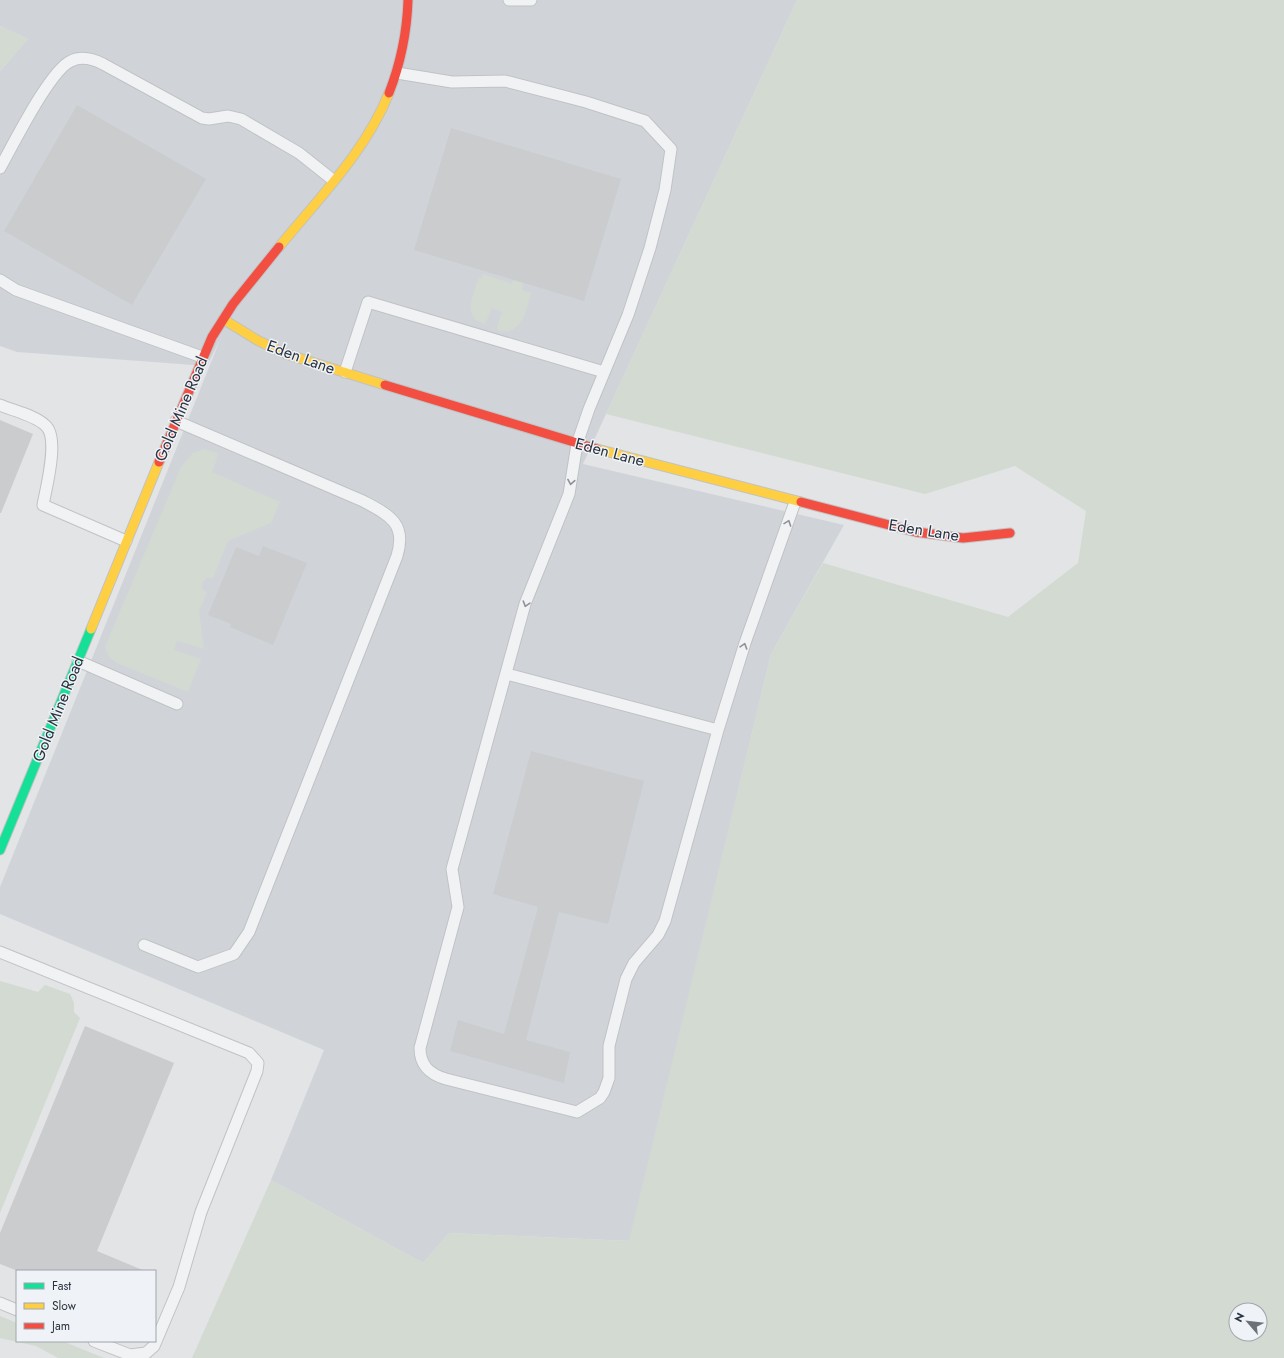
<svg xmlns="http://www.w3.org/2000/svg" width="1284" height="1358" font-family="Jost,sans-serif">
<style>
.built{fill:#d0d4d9}
.green{fill:#d3dad2;fill-rule:evenodd}
.building{fill:#caccce}
.lines{fill:none;stroke-linecap:round;stroke-linejoin:round}
.lane-casing{stroke:#c0c2c4;stroke-width:13}
.fast-casing{stroke:#c0c2c4;stroke-width:11}
.slow-casing{stroke:#c0c2c4;stroke-width:11}
.jam-casing{stroke:#c0c2c4;stroke-width:11}
.lane{stroke:#f1f2f3;stroke-width:11}
.fast{stroke:#16e098;stroke-width:9}
.slow{stroke:#ffcf43;stroke-width:9}
.jam{stroke:#f24e42;stroke-width:9}
.oneway{stroke:#8d9299}
.labels{text-anchor:middle;dominant-baseline:central;stroke-width:3;stroke-linejoin:round;paint-order:stroke}
.street-label{font-size:16px;fill:#29333f;stroke:#eff2f6}
</style>
<rect width="100%" height="100%" fill="#e2e4e6"/>
<!-- built -->
<path class="built" d="M0 0H797L583 464 844 525 771 654 630 1241 449 1233 423 1263 271 1180 324 1050 0 914V887L220 340 207 366 17 352 0 346V71L28 39 0 26Z"/>
<!-- green -->
<path class="green" d="M797 0H1284V1358H192L271 1180 423 1263 449 1233 629 1241 771 654 823 563 1008 617 1078 563 1086 511 1015 466 925 494 606 414ZM1236 1310H1260V1334H1236Z
M0 26 28 39 0 71Z
M483 274 512 284 514 280 523 283 522 290 531 293C526 310 523 335 499 331L497 327 502 312 492 308 485 324C461 319 474 293 479 277L482 278Z
M204 449 217 453 218 455 212 472 280 502 271 523 228 541 213 578H207L203 581 202 588 207 593 199 611 204 649 177 641 174 650 201 659 188 692 117 663 108 656 105 647 181 467 193 453Z
M0 981 38 992 45 985 70 994 74 1003V1012L80 1018 0 1213Z
M0 1316 17 1323V1341H62L104 1358H58L36 1346 0 1338Z"/>
<!-- building -->
<path class="building" d="M77 105 206 179 132 305 4 231Z
M451 128 621 179 584 301 414 250Z
M0 420 33 434 1 513H0Z
M263 546 307 563 273 645 230 627 231 624 208 615 236 547 259 556Z
M531 751 644 781 608 924 559 912 526 1040 570 1052 564 1083 450 1051 458 1020 504 1034 538 907 493 894Z
M85 1026 174 1063 97 1251 145 1271H18L0 1264V1233Z"/>
<g class="lines">
<!-- lane casing -->
<g class="lane-casing">
<path id="lane" d="M509 0H531
M397 73 452 82 505 81 586 102 645 121 671 149 665 190 650 248 628 315 589 409 577 444 569 494 525 604 452 869 458 907 420 1048C420 1065 429 1074 446 1079L577 1112 600 1098 604 1092 609 1078V1046L626 979 634 963 658 935 665 921 718 730 745 643 795 502
M0 168C13 145 50 70 71 61 81 56 93 59 103 64L202 118 209 119 228 116 241 119 299 153 333 180
M0 280 16 290 202 357
M345 372 368 302 604 372
M0 405C14 411 34 415 45 425 60 437 46 488 43 505L126 541
M78 661 177 704
M507 674 718 730
M144 945 198 967 234 954 249 932 397 556C407 523 389 515 363 501L176 421
M0 952 249 1053 258 1063 257 1071 201 1212 179 1287 154 1346 146 1353 130 1355 94 1341
M0 1303 17 1310"/>
</g>
<!-- fast casing -->
<g class="fast-casing">
<path id="fast" d="M0 850 91 629"/>
</g>
<!-- slow casing -->
<g class="slow-casing">
<path id="slow" d="M279 247C319 198 366 151 389 93
M223 319 257 340 286 354 385 385
M597 449 801 502
M91 629 159 462"/>
</g>
<!-- jam casing -->
<g class="jam-casing">
<path id="jam" d="M389 93C401 62 407 32 408 0
M385 385 597 449
M159 462 212 337 233 304 279 247
M801 502 916 532 963 538 1010 533"/>
</g>
<!-- lane -->
<use href="#lane" class="lane"/>
<!-- fast -->
<use href="#fast" class="fast"/>
<!-- slow -->
<use href="#slow" class="slow"/>
<!-- jam -->
<use href="#jam" class="jam"/>
</g>
<!-- one-way arrows -->
<defs><path id="oneway-chevron" d="M-2-3.5L2.5 0L-2 3.5" fill="none" stroke-width="1.6" stroke-linecap="round" stroke-linejoin="round"/></defs>
<g class="oneway">
<use href="#oneway-chevron" transform="translate(571 482) rotate(100)"/>
<use href="#oneway-chevron" transform="translate(788 523) rotate(-70)"/>
<use href="#oneway-chevron" transform="translate(526 604) rotate(107)"/>
<use href="#oneway-chevron" transform="translate(744 646) rotate(-72)"/>
</g>
<g class="labels">
<!-- street labels -->
<g class="street-label">
<text transform="translate(301 357) rotate(20)">Eden Lane</text>
<text transform="translate(181 409) rotate(-67)">Gold Mine Road</text>
<text transform="translate(610 452) rotate(15)">Eden Lane</text>
<text transform="translate(924 530) rotate(9)">Eden Lane</text>
<text transform="translate(58 709) rotate(-68)">Gold Mine Road</text>
</g>
</g>
<!-- legend -->
<rect x="16" y="1270" width="140" height="72" fill="#eff2f6" stroke="#a0a6ad"/>
<rect x="24" y="1283" width="20" height="6" fill="#16e098" stroke="#a0a6ad"/>
<text x="52" y="1290" font-size="12" fill="#29333f">Fast</text>
<rect x="24" y="1303" width="20" height="6" fill="#ffcf43" stroke="#a0a6ad"/>
<text x="52" y="1310" font-size="12" fill="#29333f">Slow</text>
<rect x="24" y="1323" width="20" height="6" fill="#f24e42" stroke="#a0a6ad"/>
<text x="52" y="1330" font-size="12" fill="#29333f">Jam</text>
<!-- north arrow -->
<g transform="translate(1248 1322) rotate(298)"><circle r="19" fill="#eff2f6" stroke="#a0a6ad"/>
<path d="M0-3L7 15L0 10L-7 15Z" fill="#6a7179"/>
<text y="-6" font-size="11" font-weight="bold" text-anchor="middle" fill="#29333f">N</text>
</g>
</svg>
